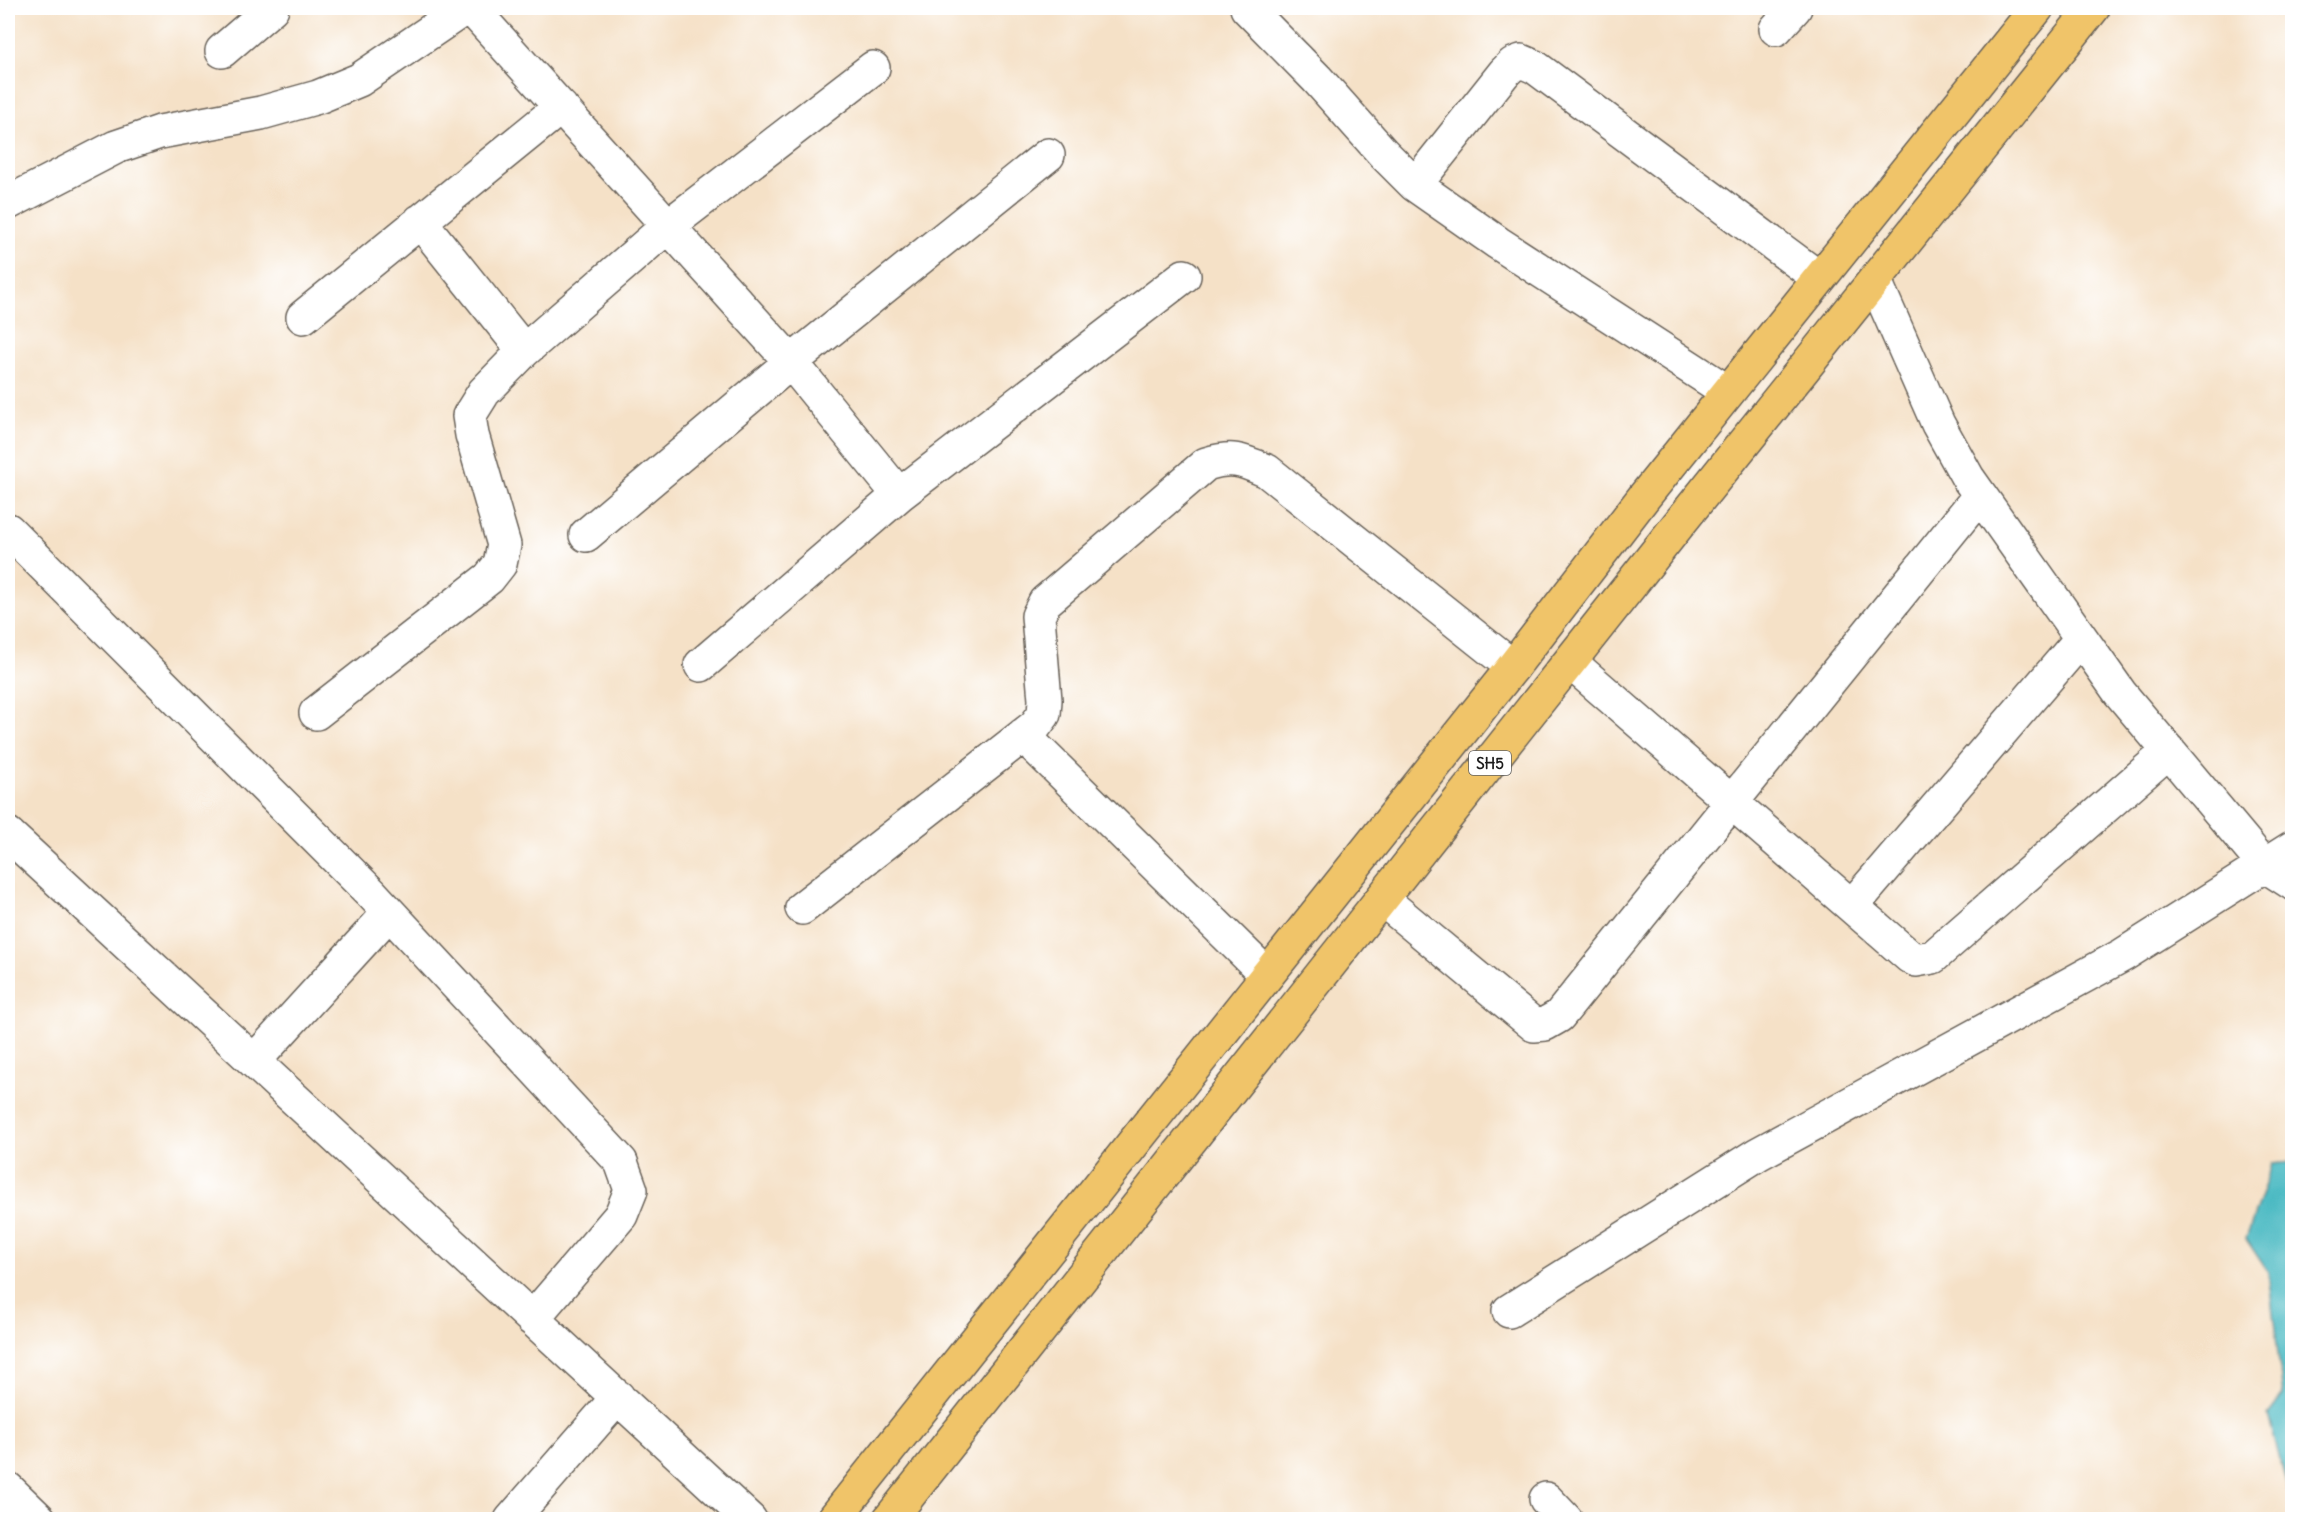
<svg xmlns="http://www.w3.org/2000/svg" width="2300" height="1527" font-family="Delius,sans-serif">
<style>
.water{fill:#4bbac3;stroke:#346b70;stroke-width:1.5}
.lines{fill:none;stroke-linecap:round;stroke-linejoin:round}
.minor-casing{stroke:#686158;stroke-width:36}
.major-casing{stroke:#686158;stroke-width:36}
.minor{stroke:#fff;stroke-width:33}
.major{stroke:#f0c469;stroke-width:33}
.labels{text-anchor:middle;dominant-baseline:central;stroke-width:4.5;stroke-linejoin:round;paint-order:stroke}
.shield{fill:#fff;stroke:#606060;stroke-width:1.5}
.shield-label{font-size:15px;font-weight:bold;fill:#1c1c1c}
</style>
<rect width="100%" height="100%" fill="#fff"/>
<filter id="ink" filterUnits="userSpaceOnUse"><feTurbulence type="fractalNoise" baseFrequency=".0167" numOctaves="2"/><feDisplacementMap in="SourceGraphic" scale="12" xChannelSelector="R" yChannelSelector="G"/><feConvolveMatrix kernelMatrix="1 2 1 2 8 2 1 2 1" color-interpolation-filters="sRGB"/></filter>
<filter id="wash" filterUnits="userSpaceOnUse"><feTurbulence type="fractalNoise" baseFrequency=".008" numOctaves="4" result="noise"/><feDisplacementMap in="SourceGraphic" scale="24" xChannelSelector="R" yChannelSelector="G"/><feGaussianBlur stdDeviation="1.35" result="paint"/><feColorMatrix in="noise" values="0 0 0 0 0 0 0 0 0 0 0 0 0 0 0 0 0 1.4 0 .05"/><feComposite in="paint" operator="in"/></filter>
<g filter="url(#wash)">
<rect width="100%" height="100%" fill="#f5e1c7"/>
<!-- water -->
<path class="water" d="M2292 1162V1505L2268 1415 2283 1395 2268 1272 2246 1239 2272 1164Z"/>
</g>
<g filter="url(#ink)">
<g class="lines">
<!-- minor casing -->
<g class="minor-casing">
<path id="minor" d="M471 8 791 362 899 495
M1247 8 1317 79 1383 153 1415 185 1498 243 1728 392
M1776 29 1795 8
M222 51 272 8
M1415 185 1504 73 1513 64 1521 61 1535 67 1819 278
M8 203 116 147 160 132 261 113 318 97 359 80 465 8
M420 221 524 351
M1875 281 1938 424 1968 478 2120 693 2264 865 2292 883
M303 317 561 107
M8 530 372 894 621 1162 631 1190 621 1215 532 1319
M586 535 791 362 1048 155
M1570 662 1910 957 1916 960 1933 957 2169 751
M701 665 899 495 1184 276
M316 713 489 578 500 564 504 545 472 435 469 416 484 392 524 351 668 226 873 68
M1023 735 1267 975
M8 834 750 1520
M1382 899 1534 1025 1545 1024 1559 1016 1980 495
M1852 906 2081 639
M802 908 1035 726 1044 714 1045 700 1038 616 1045 602 1206 464C1233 456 1241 460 1267 471L1513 667
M254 1061 389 913
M1509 1311 1758 1154 2123 955 2292 848
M8 1489 40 1520
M1546 1499 1566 1520
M511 1520 618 1397"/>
</g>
<!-- major casing -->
<g class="major-casing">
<path id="major" d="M833 1520 1513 667 1644 497 2037 8
M889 1520 1682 520 2093 8"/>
</g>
<!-- minor -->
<use href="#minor" class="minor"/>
<!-- major -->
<use href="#major" class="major"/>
</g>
</g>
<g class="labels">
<!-- shield labels -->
<rect class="shield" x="1469" y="751" width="42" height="24" rx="4.5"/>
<g class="shield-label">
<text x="1490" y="763">SH5</text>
</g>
</g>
<!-- margin -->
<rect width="2300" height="1527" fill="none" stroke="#fff" stroke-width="30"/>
</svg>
